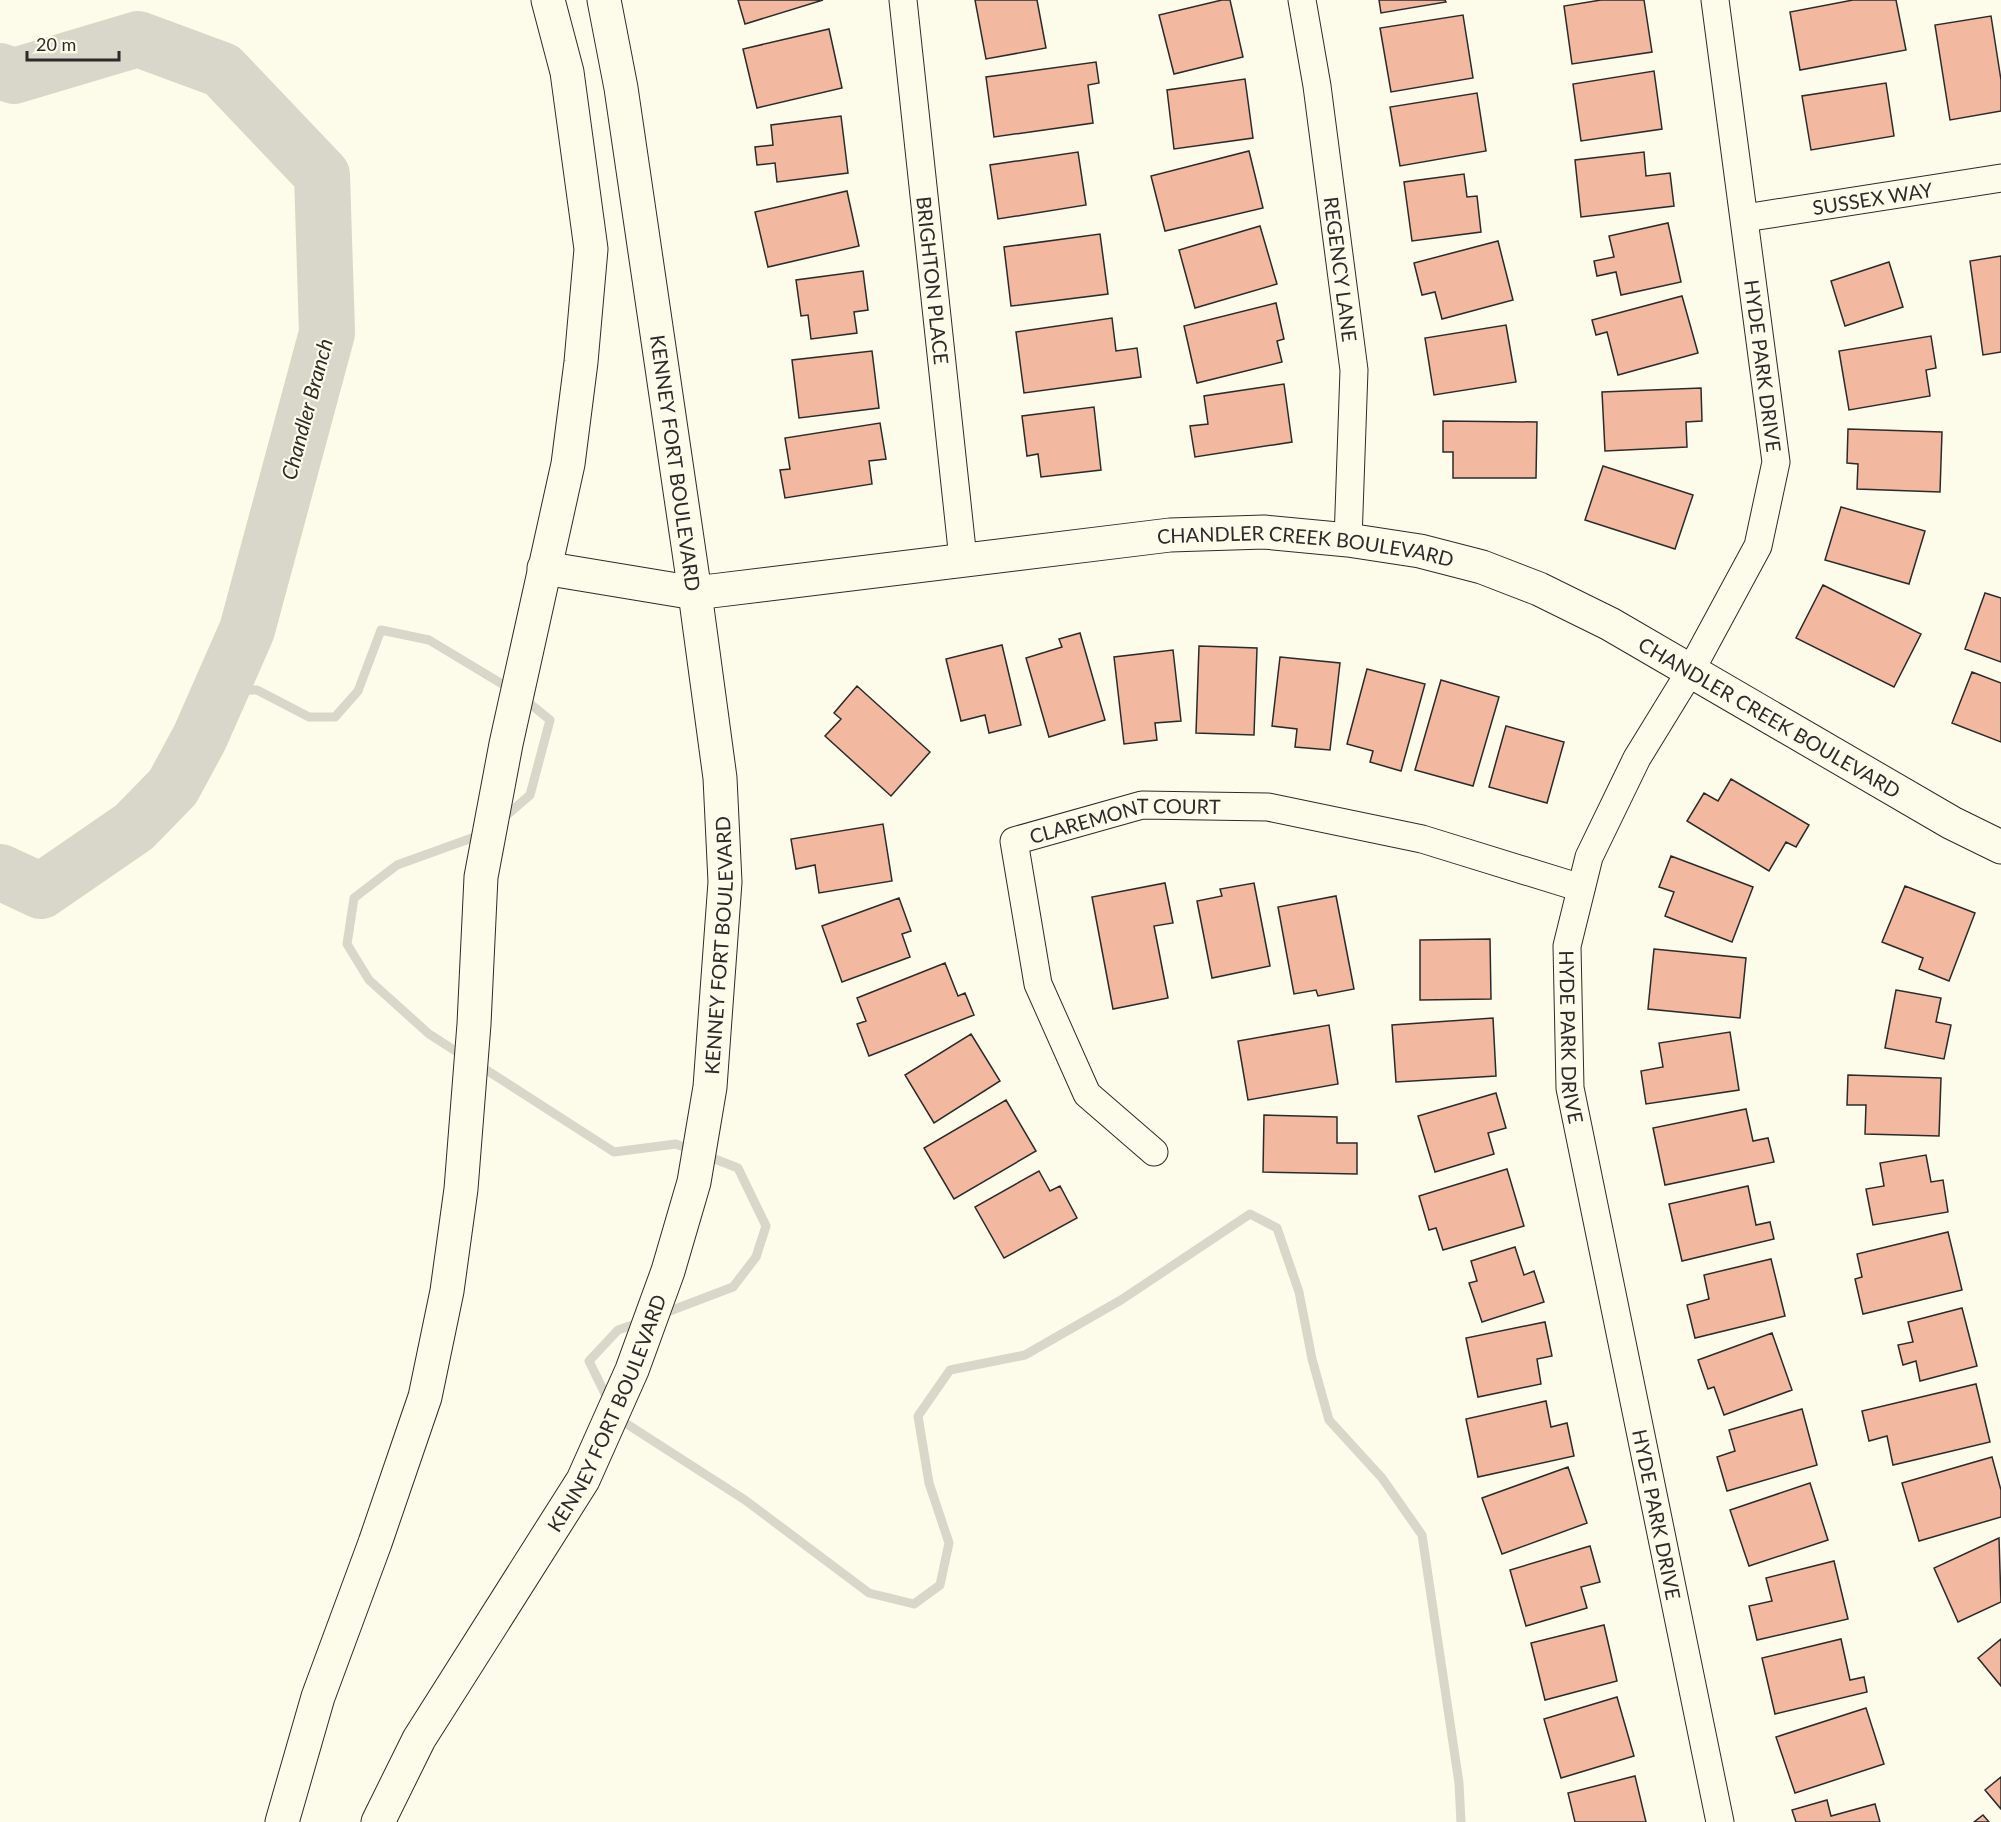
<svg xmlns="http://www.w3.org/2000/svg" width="2001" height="1822" font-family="Lato,sans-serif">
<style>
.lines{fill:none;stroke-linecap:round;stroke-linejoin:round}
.stream{stroke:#d8d7c9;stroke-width:9}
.river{stroke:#d8d7c9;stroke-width:56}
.building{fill:#f2b8a0;stroke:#2b2b2b;stroke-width:1.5}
.minor-casing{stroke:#2b2b2b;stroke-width:29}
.tertiary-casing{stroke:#2b2b2b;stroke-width:35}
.secondary-casing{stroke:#2b2b2b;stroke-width:35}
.minor{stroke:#fdfbea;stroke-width:27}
.tertiary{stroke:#fdfbea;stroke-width:33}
.secondary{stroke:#fdfbea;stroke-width:33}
.labels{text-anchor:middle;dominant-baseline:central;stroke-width:4.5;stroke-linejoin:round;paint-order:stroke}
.street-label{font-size:20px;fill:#2b2b2b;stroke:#fdfbea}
.water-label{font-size:21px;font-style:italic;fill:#2b2b2b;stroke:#fdfbea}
</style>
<rect width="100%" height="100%" fill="#fdfbea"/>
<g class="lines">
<!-- stream -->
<path class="stream" d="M220 691 257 690 309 717H335L358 691 381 630 429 640 512 690
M501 820 530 795 550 720 523 698
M465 1057 429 1034 369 980 347 944 354 898 397 865 483 834
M477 1064 614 1152 676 1144 738 1168 766 1226 756 1257 733 1287 662 1314
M609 1402 589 1361 618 1330 641 1322
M616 1417 745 1500 869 1593 914 1604 940 1585 949 1543 929 1483 918 1416 950 1370 1025 1355 1121 1300 1250 1214 1277 1228 1299 1292 1312 1359 1329 1420 1382 1478 1422 1535 1459 1783 1461 1822"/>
<!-- river -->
<path class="river" d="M0 71 14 76 138 39 222 70 322 175 327 333 247 630 200 737 173 787 134 827 41 891 0 872"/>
</g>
<!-- building -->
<path class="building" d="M738 0H823L745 24Z
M975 0H1037L1046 48 986 59Z
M1222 0H1230L1243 57 1174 74 1159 15Z
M1379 0H1445L1446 2 1381 13Z
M1601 0H1644L1652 52 1572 64 1564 6Z
M1853 0H1896L1906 50 1800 70 1790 12Z
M1463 15 1473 78 1391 92 1380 28Z
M1991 16 2001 80V111L1950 120 1935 25Z
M829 29 842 88 757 108 743 49Z
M1096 62 1099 83 1088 85 1093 123 994 137 986 77Z
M1654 71 1662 129 1581 141 1573 84Z
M1245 79 1253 138 1174 149 1167 90Z
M1886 83 1894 136 1811 150 1802 96Z
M1477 93 1486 151 1400 166 1390 107Z
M841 116 848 173 777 182 775 163 757 165 755 147 773 145 771 125Z
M1249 151 1263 208 1165 231 1151 176Z
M1078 152 1086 205 998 219 990 165Z
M1644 152 1646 176 1670 173 1674 206 1581 217 1575 160Z
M1464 174 1467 197 1477 196 1481 232 1412 241 1404 182Z
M847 191 859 246 768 267 755 212Z
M1668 223 1681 282 1621 295 1616 272 1597 276 1594 261 1614 257 1609 236Z
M1260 226 1277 284 1195 308 1179 250Z
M1100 234 1108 294 1011 306 1004 247Z
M1498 241 1513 300 1442 319 1435 292 1422 295 1414 263Z
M2001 256V352L1983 355 1970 261Z
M1889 262 1903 307 1845 326 1831 281Z
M863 271 868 310 854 312 857 333 811 339 808 315 801 316 796 280Z
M1682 296 1698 353 1618 375 1607 332 1596 335 1592 320Z
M1276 303 1284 339 1277 341 1282 362 1197 383 1184 326Z
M1112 318 1116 351 1137 348 1141 377 1024 393 1016 332Z
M1506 325 1516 382 1434 395 1425 338Z
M1931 336 1936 368 1926 370 1930 396 1849 410 1839 351Z
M872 351 879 408 799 418 792 360Z
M1284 384 1292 442 1195 457 1190 426 1208 424 1204 396Z
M1701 388 1702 421 1686 422 1687 447 1605 451 1602 392Z
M1094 407 1101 470 1041 477 1038 454 1027 456 1022 416Z
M1443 421 1537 422 1536 478H1453V452H1443Z
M880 423 886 459 869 461 872 484 785 498 780 470 790 469 785 438Z
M1848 429 1942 432 1940 492 1857 489 1858 464 1847 463Z
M1603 466 1693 495 1675 549 1585 520Z
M1841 507 1925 531 1909 584 1825 560Z
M1823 585 1921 634 1894 687 1796 638Z
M1985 593 2001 598V662L1965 649Z
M1080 633 1105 720 1049 737 1026 658 1062 647 1059 639Z
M1002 645 1021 725 989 733 985 715 961 721 946 659Z
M1199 646 1257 648 1254 735 1196 733Z
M1173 650 1181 721 1155 723 1157 740 1124 744 1114 657Z
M1280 657 1340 663 1330 750 1295 747 1297 729 1272 726Z
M1367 669 1425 684 1401 771 1370 762 1373 751 1347 744Z
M1972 672 2001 683V742L1952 723Z
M1441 680 1499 697 1473 786 1415 770Z
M857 686 930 752 891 796 825 736 841 719 834 713Z
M1506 726 1564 742 1547 803 1489 787Z
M1731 779 1809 825 1796 847 1786 842 1769 871 1687 821 1704 793 1718 801Z
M883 824 892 881 819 893 815 865 796 869 791 839Z
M1671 856 1753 887 1732 942 1665 916 1674 892 1659 887Z
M1165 883 1173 923 1154 926 1168 998 1113 1009 1092 897Z
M1254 883 1270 966 1212 978 1197 901 1222 896 1220 889Z
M1905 886 1975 913 1949 981 1919 969 1923 958 1882 942Z
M1336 896 1354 989 1318 996 1316 990 1294 994 1278 907Z
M899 898 911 931 902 934 910 957 842 982 822 926Z
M1490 939 1491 999 1420 1000V940Z
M1654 949 1746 958 1740 1018 1648 1009Z
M945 963 958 996 965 993 974 1015 869 1056 857 1024 866 1021 857 998Z
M1896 990 1941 998 1936 1022 1951 1025 1944 1059 1885 1048Z
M1493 1018 1496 1076 1396 1082 1392 1025Z
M1329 1025 1338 1084 1248 1100 1238 1041Z
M1730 1032 1739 1090 1646 1104 1641 1071 1663 1067 1659 1043Z
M971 1034 1000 1081 934 1123 905 1075Z
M1848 1075 1941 1078 1939 1136 1865 1134 1866 1105H1847Z
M1496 1093 1506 1128 1488 1133 1494 1154 1435 1172 1418 1116Z
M1006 1100 1036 1151 954 1199 924 1148Z
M1746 1109 1753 1141 1768 1138 1774 1162 1665 1185 1653 1128Z
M1264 1115 1337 1117V1143H1357V1174L1263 1172Z
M1926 1155 1931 1182 1943 1180 1948 1212 1873 1225 1866 1189 1884 1186 1880 1163Z
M1507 1169 1524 1226 1443 1250 1436 1228 1429 1230 1419 1196Z
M1039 1171 1050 1191 1060 1186 1077 1218 1004 1258 975 1207Z
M1748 1186 1756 1225 1770 1222 1774 1239 1682 1261 1669 1204Z
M1948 1232 1962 1290 1863 1314 1855 1279 1862 1277 1857 1254Z
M1515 1247 1524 1275 1534 1271 1544 1302 1482 1322 1469 1283 1477 1281 1471 1261Z
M1771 1259 1785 1316 1695 1338 1687 1305 1709 1299 1704 1275Z
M1962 1308 1977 1366 1920 1381 1916 1361 1903 1365 1898 1345 1913 1342 1908 1322Z
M1545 1322 1552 1356 1537 1359 1541 1384 1478 1397 1466 1338Z
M1772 1333 1792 1390 1724 1415 1714 1387 1708 1389 1698 1360Z
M1976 1384 1990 1442 1893 1465 1887 1436 1869 1441 1862 1411Z
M1546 1401 1551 1427 1567 1423 1574 1456 1478 1477 1466 1419Z
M1802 1409 1817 1465 1727 1491 1717 1457 1735 1451 1729 1430Z
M1992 1457 2001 1490V1517L1919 1541 1902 1483Z
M1568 1467 1587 1523 1502 1554 1482 1498Z
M1810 1483 1828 1540 1749 1566 1730 1510Z
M1999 1538 2001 1602 1958 1622 1934 1568Z
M1590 1546 1600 1582 1581 1587 1587 1608 1526 1626 1510 1570Z
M1834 1561 1848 1619 1757 1640 1749 1606 1772 1601 1766 1578Z
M1604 1625 1617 1681 1545 1700 1531 1643Z
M1841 1639 1850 1680 1864 1677 1867 1692 1775 1714 1762 1658Z
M2001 1639V1686L1978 1658Z
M1617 1697 1634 1756 1561 1778 1544 1719Z
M1866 1708 1884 1764 1795 1793 1776 1737Z
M1635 1776 1646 1822H1575L1568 1793Z
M2001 1777V1809L1985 1790Z
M1827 1800 1831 1816 1875 1804 1880 1822H1796L1792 1810Z
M1983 1815 1989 1822H1974Z"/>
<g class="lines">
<!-- minor casing -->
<g class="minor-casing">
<g id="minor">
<path id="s1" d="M903 0 963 559"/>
<path id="s2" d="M1302 0 1317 86 1354 370 1348 540"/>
<path id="s3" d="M1715 0 1776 462 1758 546 1691 670 1637 758 1589 857 1567 946 1570 1088 1720 1822"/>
<path id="s4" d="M1745 218 2001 178"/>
<path id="s5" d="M1154 1152 1087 1094 1038 984 1014 841 1142 805 1268 807 1422 839 1581 888"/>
</g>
</g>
<!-- tertiary casing -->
<g class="tertiary-casing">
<g id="tertiary">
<path id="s6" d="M544 568 695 593 1170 535 1264 532 1348 540 1420 551 1482 567 1539 589 1610 624 1952 823 2001 847"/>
</g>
</g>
<!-- secondary casing -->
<g class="secondary-casing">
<g id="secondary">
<path d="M282 1822 318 1697 375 1543 425 1397 447 1291 461 1189 474 1024 481 877 506 744 568 464 581 362 591 249 567 72 548 0"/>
<path id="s7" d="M378 1822 419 1739 583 1480 632 1370 668 1271 694 1182 710 1087 725 882 720 778 695 593 621 88 604 0"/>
</g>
</g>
<!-- minor -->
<use href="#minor" class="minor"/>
<!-- tertiary -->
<use href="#tertiary" class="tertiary"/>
<!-- secondary -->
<use href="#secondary" class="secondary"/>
</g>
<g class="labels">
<!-- street labels -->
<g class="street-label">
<text stroke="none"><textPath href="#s4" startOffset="129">SUSSEX WAY</textPath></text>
<text stroke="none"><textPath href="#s2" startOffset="272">REGENCY LANE</textPath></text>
<text stroke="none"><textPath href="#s1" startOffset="282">BRIGHTON PLACE</textPath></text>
<text stroke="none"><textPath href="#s3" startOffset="369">HYDE PARK DRIVE</textPath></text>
<text transform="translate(676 463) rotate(82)">KENNEY FORT BOULEVARD</text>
<text stroke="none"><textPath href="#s6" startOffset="768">CHANDLER CREEK BOULEVARD</textPath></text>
<text stroke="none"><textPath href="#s6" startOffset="1272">CHANDLER CREEK BOULEVARD</textPath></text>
<text stroke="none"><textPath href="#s5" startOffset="468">CLAREMONT COURT</textPath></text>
<text stroke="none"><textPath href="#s7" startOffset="956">KENNEY FORT BOULEVARD</textPath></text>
<text stroke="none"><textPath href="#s3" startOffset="1089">HYDE PARK DRIVE</textPath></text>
<text stroke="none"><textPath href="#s7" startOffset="470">KENNEY FORT BOULEVARD</textPath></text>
<text stroke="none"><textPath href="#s3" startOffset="1575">HYDE PARK DRIVE</textPath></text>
</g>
<!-- water labels -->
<g class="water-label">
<text transform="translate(306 409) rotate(-75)">Chandler Branch</text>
</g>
</g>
<!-- scale -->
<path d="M27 51v9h92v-9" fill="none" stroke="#2b2b2b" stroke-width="3"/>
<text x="36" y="51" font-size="18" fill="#2b2b2b" stroke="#fdfbea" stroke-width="4.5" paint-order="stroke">20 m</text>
</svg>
